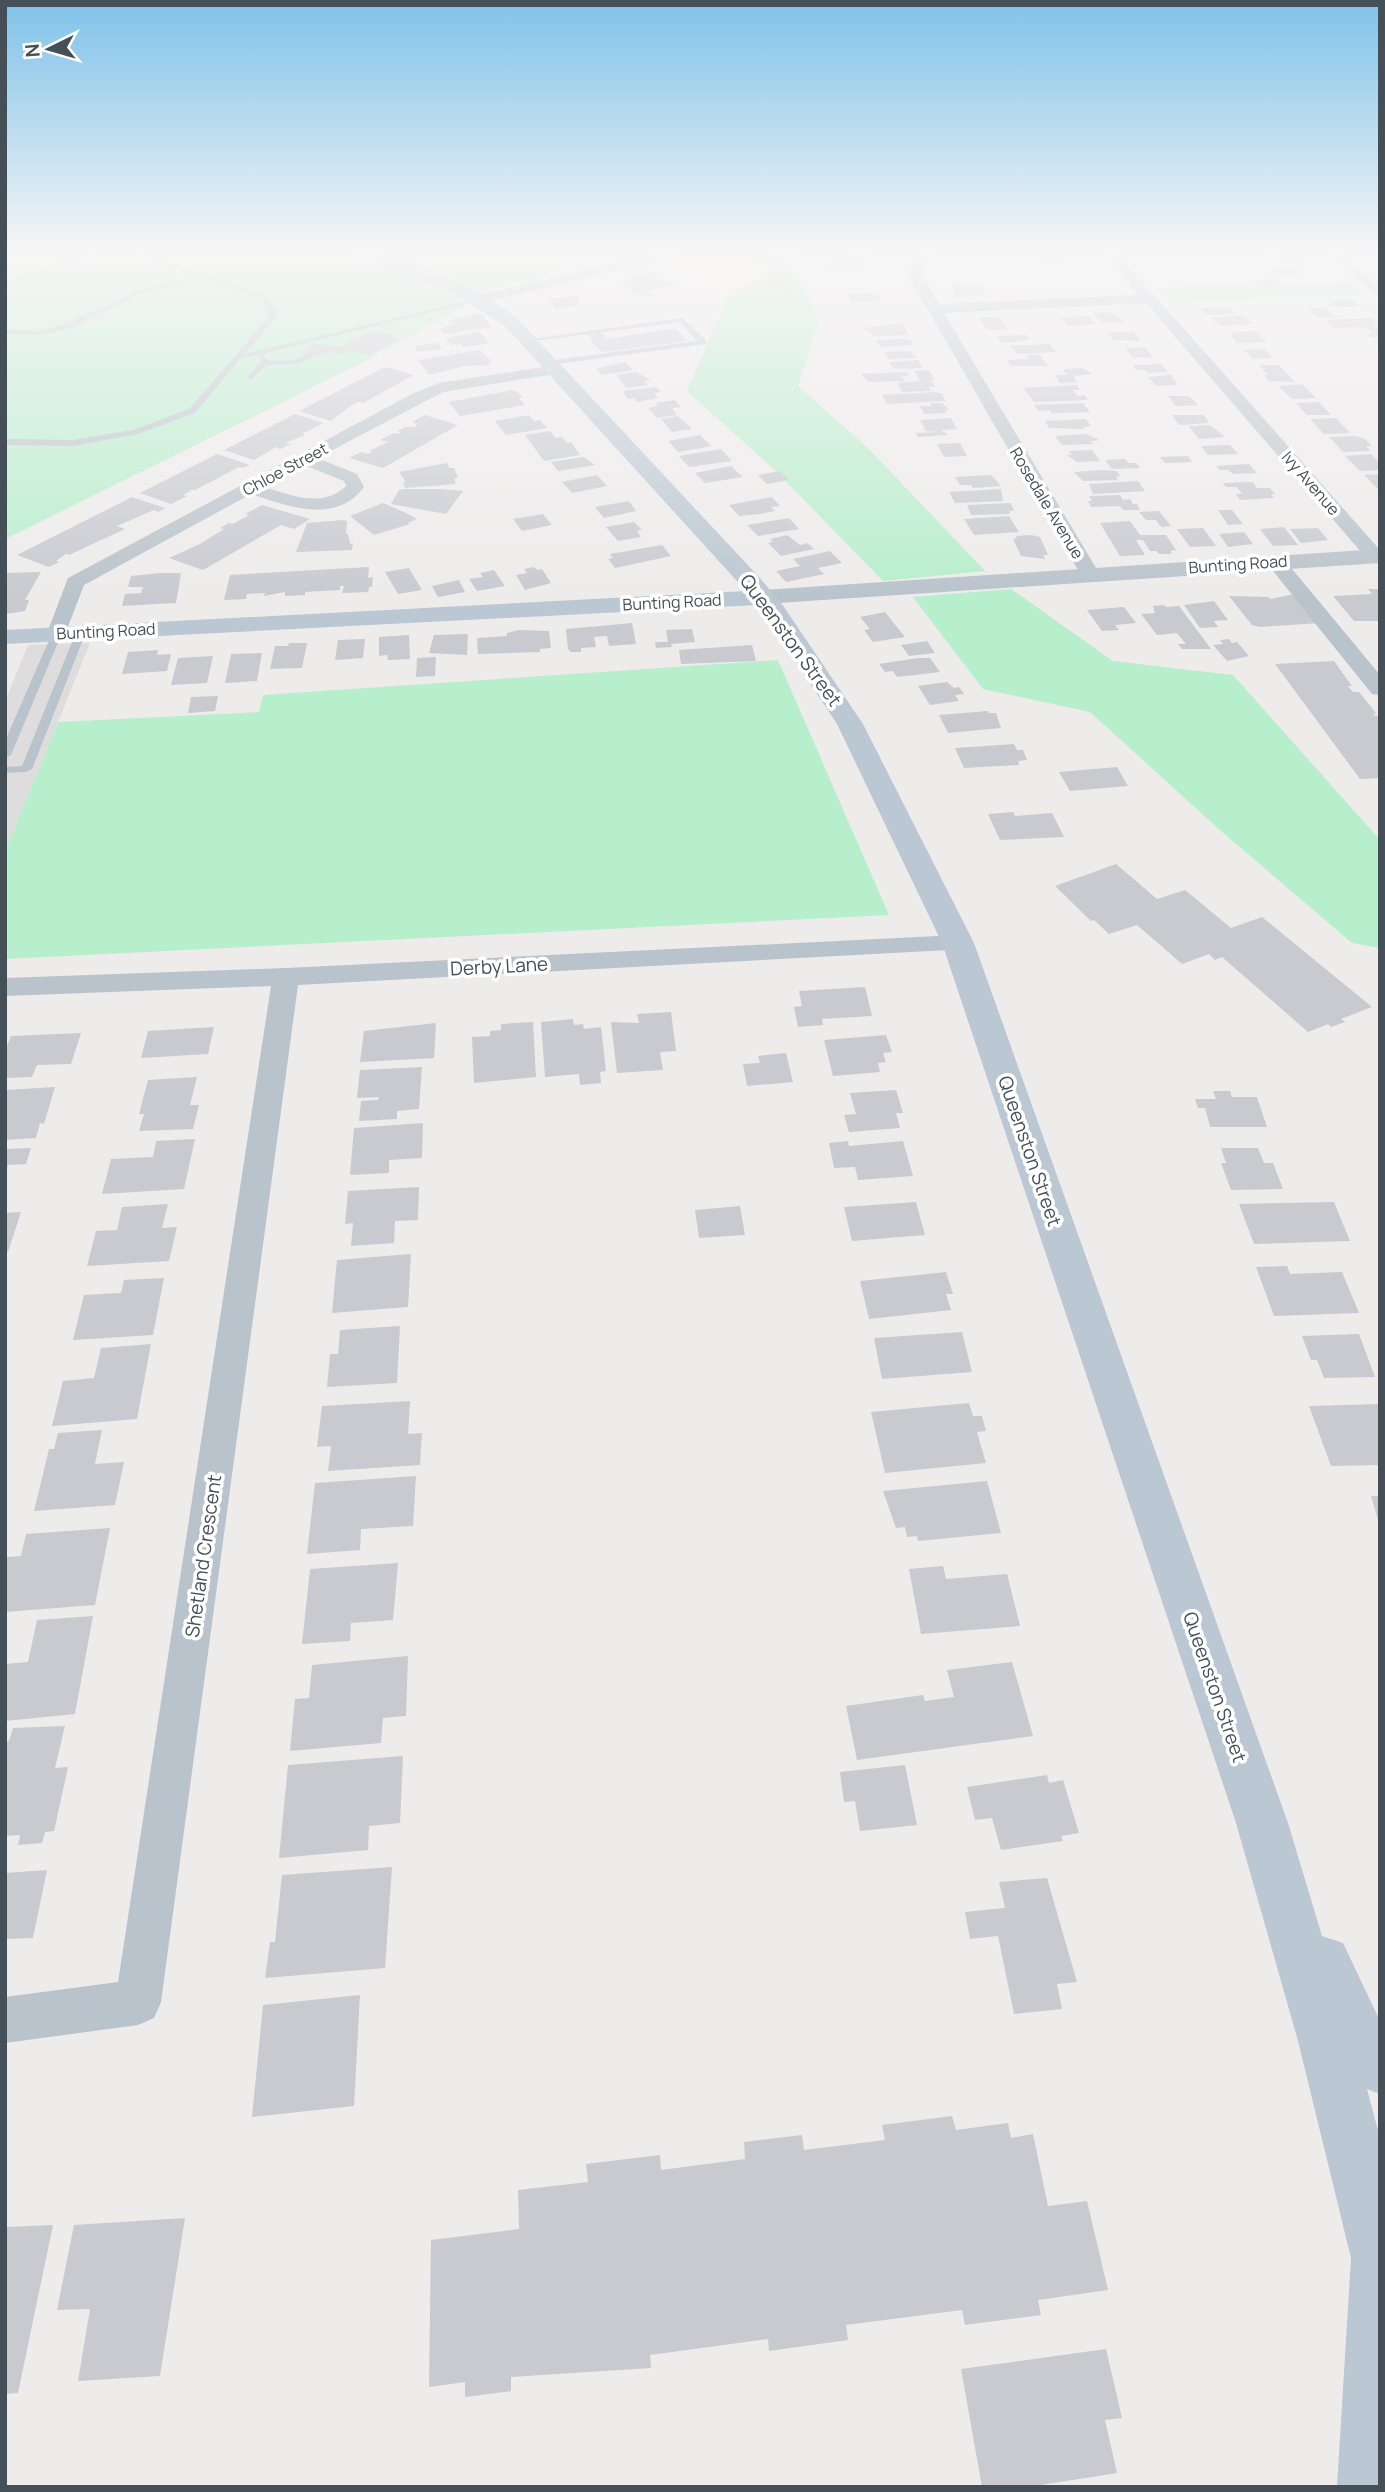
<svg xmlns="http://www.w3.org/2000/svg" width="1385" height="2492" font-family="Manrope,sans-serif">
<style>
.commercial{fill:#fbf3e2}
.education{fill:#dfdcdd}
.green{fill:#b7eecb}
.building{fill:#c8cad0}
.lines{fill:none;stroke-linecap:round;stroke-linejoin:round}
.service{fill:#b9c3cb;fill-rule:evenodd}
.minor{fill:#b9c3cb;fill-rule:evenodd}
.tertiary{fill:#b9c3cb;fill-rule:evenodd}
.secondary{fill:#bbc7d2;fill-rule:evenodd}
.labels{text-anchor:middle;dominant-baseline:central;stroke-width:7;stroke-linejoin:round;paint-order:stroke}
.far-street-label{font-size:16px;fill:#444f58;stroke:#fff}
.street-label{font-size:19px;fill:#444f58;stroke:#fff}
</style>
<rect width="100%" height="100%" fill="#eeebeb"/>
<!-- commercial -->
<path class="commercial" d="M686 252H803L727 298 661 259Z"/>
<!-- education -->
<path class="education" d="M90 643 58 722 5 851V702L28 645Z"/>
<!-- green -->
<path class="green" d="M5 252H642L490 289 463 307 371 357H374L5 539Z
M787 261 800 276 819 321 798 386 867 447 985 571 883 581 777 472 687 391 727 298Z
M1352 282 1367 295 1169 302 1157 288Z
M1011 589 1113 661 1233 675 1380 840V948L1352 943 1221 831 1090 712 983 689 913 597Z
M778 660 889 915 5 959V851L58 722 259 712 263 695Z"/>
<!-- building -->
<path class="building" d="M762 252H802L777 266 747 260Z
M838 252H878L868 259Z
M1260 252H1294L1297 254 1264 255Z
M990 255 995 262 971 263 964 256Z
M1077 255 1081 259 1064 260 1068 264 1043 265 1033 259H1036L1034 257Z
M1146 256H1165L1175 259H1169L1172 262 1152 263Z
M831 258 866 261 863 268H828Z
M1274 258H1301L1307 263 1280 264Z
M1299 267 1305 273H1301L1304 275 1281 276 1268 269Z
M647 270 662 280 674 285 643 292 654 295 641 297 625 287 631 286 621 280 633 277 628 274Z
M1276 279 1282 284 1260 285 1254 280Z
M768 280 792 283 786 287 792 288 788 291 759 285Z
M952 284H961L963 287 981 285 984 289H974L983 291 986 295 955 297 952 292 956 291Z
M871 293 877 295 880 300 851 303 847 294Z
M577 296 581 305 556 309 548 299Z
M1352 300 1359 306 1336 307 1327 304H1332L1329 301Z
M1229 307 1236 314 1207 315 1200 308Z
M1308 308H1324L1335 317 1318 318Z
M1112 312 1125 322 1102 323 1093 313Z
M480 313 492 327 444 334 440 329 455 323 448 321Z
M1089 316 1096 324 1067 326 1061 317Z
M1244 316 1253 324 1220 326 1211 317Z
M999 317 1008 329 988 330 979 318Z
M1372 318 1377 326 1371 327H1380V337H1370L1368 334H1373L1365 327 1334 328 1325 320Z
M902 323 909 335 874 336 864 328Z
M670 329H676L687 341 603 352 596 348H599L591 342 594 341 587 334 601 332 607 339Z
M1133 331 1141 341 1113 340 1107 333Z
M1256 331 1267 342 1237 343 1230 335H1235L1232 332Z
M371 332 395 335 391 337 400 339 369 355 349 350 342 354 329 352 324 356 301 353 313 343 339 347Z
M480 332 489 343 464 347 461 344 451 345 445 338Z
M1027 335 1030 340 1002 343 997 336Z
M903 339 911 340 914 345 880 347 876 340Z
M438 343 442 349 418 352 414 346Z
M1050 344 1056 352 1017 354 1010 346Z
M1145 347 1153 357 1133 358 1125 348Z
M1264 349 1273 358 1253 359 1244 350Z
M479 350 492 361 488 362 491 365 464 366 429 375 418 360Z
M909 351 917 358 888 359 884 352Z
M1027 355H1040L1048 366H1011L1006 360 1029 359Z
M918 360 923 368 894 369 889 362Z
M625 362 633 370 602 375 596 369Z
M1161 364 1168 372 1148 373 1146 370H1136L1132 365Z
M1259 365H1279L1295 382 1269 381 1264 375H1268Z
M385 367 414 375 363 403 358 402 349 407 331 421 299 411Z
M1083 368 1092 374 1073 376 1077 382 1060 383 1055 375H1067L1063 369Z
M929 370 935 380H931L935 387H929L931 391 902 392 897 383 920 381 914 371Z
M636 372 651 380 644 381 648 385 627 388 616 375Z
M906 372 909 376H902L905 381 869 382 861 374Z
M1172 375 1177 385 1156 386 1148 377Z
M1302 384 1316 398 1292 399 1278 386Z
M1077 385 1080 390H1073L1077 396 1085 395 1088 400 1034 402 1023 388Z
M656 387 661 392 654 393 658 398 637 402 634 398 628 399 622 391Z
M512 390 519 393 523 398H519L525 405 460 416 449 402Z
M935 392 942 394 946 401 887 404 882 395Z
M1168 396H1189L1198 405 1176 406Z
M675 400 681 407 672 408 677 415 657 418 648 408 658 406 656 403Z
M1319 402 1331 415H1307L1296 403Z
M930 403H942L949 410H945L947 413 924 414 920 406H931Z
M1083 403 1090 412 1051 413 1050 410 1038 411 1034 405Z
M295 414 323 423 302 434 305 435 285 443 290 444 281 449 276 447 254 460 224 450Z
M425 415 458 425 383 468 349 458 361 452 368 454 373 452 369 451 388 442 380 440 394 433 399 434 401 432 397 431 405 427H414L418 424 412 422Z
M529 415 534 421 540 420 547 428 506 435 495 421Z
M1172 415H1204L1209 423 1179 425Z
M678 416 692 429 672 432 661 419Z
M951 418 957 429 941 430 948 435 918 437 916 433 936 432 926 431 920 420Z
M1336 418 1350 433 1324 434 1310 419Z
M1086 419 1091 426 1083 427 1084 429 1049 428 1045 421Z
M1210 425 1225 437 1199 439 1189 426Z
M550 431 555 438 562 437 567 443 571 442 580 455 544 461 525 435Z
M1087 434 1099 440 1091 441 1093 444 1062 445 1055 436Z
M700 435 711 446 678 452 668 441Z
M1354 436 1364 438 1372 446H1366L1370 451 1343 452 1329 437Z
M960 443 967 456 944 457 937 444Z
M1230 445 1238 454 1208 455 1201 446Z
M721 449 732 461 689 467 679 456Z
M1092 450 1100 461 1077 462 1067 455H1072L1069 451Z
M217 454 250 465 243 468 239 467 195 490H188L191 491 182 495 187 496 171 504 140 493Z
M1371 454 1380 463V470L1360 471 1345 456Z
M1188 456 1192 462 1165 463 1160 457Z
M583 457 595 465 558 471 551 462Z
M1125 459 1128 463H1136L1140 468 1112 469 1105 460Z
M447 463 449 468H454L458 478 454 479 456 484 405 488 403 482H406L399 472Z
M1249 464 1257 473 1233 474 1228 470H1220L1216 466Z
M731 466 743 477 705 483 695 473Z
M1101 470 1117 471 1120 476 1116 477 1118 480 1083 481 1074 472Z
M780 471 789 480 767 484 758 475Z
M1380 474V491L1364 475Z
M597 475 607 486 572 493 562 482Z
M991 475 1001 486 973 488 971 485H960L955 477Z
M1138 481 1145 491 1093 494 1089 484Z
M1253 482 1257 488H1270L1275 494H1271L1274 498 1240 500 1236 494H1242L1237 487H1226L1223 483Z
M404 489H440L463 491 446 514 391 504 399 490Z
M1001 489 1003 501 955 503 949 492Z
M1120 495 1123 500 1130 499 1133 504H1137L1140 510H1123L1120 506 1091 507 1088 501H1092L1089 496Z
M132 497 165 508 158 512 154 510 117 526 125 529 69 555 66 554 56 561 59 562 49 567 17 555Z
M772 497 780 506 771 507 775 511 760 514 739 516 729 505Z
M629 501 636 511 604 518 595 507Z
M383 503 406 513 417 519 407 523 410 524 374 535 350 516Z
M1011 503 1014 511H1009L1010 514 971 515 967 505Z
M262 505 310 519 294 529 281 525 203 570 169 558 200 544 224 529 220 528 229 523 233 524 249 515 245 514Z
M1218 510H1232L1243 524 1228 525Z
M1159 511 1171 526 1161 527 1156 520H1146L1139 512Z
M543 514 552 525 522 531 513 519Z
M1009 516 1019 532 974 535 964 519Z
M789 518 799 529 758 536 747 525Z
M343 520 347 521 346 534H348L350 544 353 543 352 550 296 552 307 523Z
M1130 521 1140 535H1166L1176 550 1170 551 1172 554H1159L1157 551H1150L1143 540H1136L1145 555 1120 556 1100 523Z
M634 522 642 530 637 531 641 537 618 541 606 527Z
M1284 527 1298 545 1273 546 1260 529Z
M1203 528 1216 546 1190 547 1177 529Z
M1318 528 1328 540 1301 543 1290 529Z
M1244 532 1253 544 1228 547 1219 534Z
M787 535 800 545 807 543 814 549 781 556 768 543 773 542 770 539Z
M1031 535 1040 537 1048 555H1043L1045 559 1021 556 1013 539 1017 538 1016 536Z
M662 545 671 556 615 568 608 559 613 558 610 554Z
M830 551 842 563 818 568 824 574 786 582 776 571 800 566 793 559Z
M369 567 368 578 373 577 372 587H369L368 592 342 593 344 586H340V590L305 592V595L285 596V592L264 596 265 593 247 594 246 599 224 600 230 575Z
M534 567 537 570 542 569 551 583 525 590 516 575 527 573 524 569Z
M409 568 422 590 398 594 385 572Z
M494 570 505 586 477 591 469 579 483 577 480 573Z
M41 572 25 600H29L25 611 5 614V573Z
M160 573H181L176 603 122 606 125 594 141 593 143 587H128L131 576Z
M459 580 465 592 438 597 432 586Z
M1368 589H1380V621H1354L1333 596 1372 594Z
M1295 594 1320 623 1260 627 1252 625 1229 596 1268 597 1270 599Z
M1214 601 1228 620 1214 621 1218 627 1200 628 1184 605Z
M1164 605 1166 607 1179 606 1211 649H1182L1178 644H1186L1177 633 1157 635 1141 614 1155 613 1153 606Z
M1124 607 1136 623 1115 625 1119 630 1102 631 1087 610Z
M885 612 905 637 873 642 864 630 870 629 860 617Z
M632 623 636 644 609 646 607 636 594 637 596 647 581 648V652H571L568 649 566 629Z
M692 629 695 642 671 644 672 647 656 648 655 642H668L666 630Z
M519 630 549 631 551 648 540 649V652L478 654 477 638 507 636V633Z
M468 634 467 655 429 653 434 635Z
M409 635 410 659 388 660 387 655 379 656V637Z
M365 639 363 658 335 660 338 640Z
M1229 639 1232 643 1237 642 1249 656 1227 661 1213 645 1223 644 1220 640Z
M927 641 935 653 909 656 901 645Z
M289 643H307L302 668 270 669 275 646H288Z
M752 645 756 661 681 664 679 650Z
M158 650 157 655 171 654 167 671 122 674 128 652Z
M262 653 257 681 225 683 231 654Z
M213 656 207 683 171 685 178 658Z
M436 657 435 676 416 677 417 658Z
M918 658H930L940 672 897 677 893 671 885 672 879 664Z
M1334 661 1352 686H1348L1353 692H1359L1376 713 1373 715 1380 717V778L1360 779 1275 664Z
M947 682 954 688 959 687 964 694 955 695 959 701 930 705 918 686Z
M218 696 215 711 188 713 191 697Z
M988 711 989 713H996L1001 728 948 733 939 715Z
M1014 744 1017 750H1023L1027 760 1018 761 1019 765 964 768 955 748Z
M1117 767 1128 786 1070 791 1059 772Z
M1013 812 1015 816 1052 813 1064 837 1000 840 988 814Z
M1116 864 1157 899 1185 890 1231 928 1262 917 1372 1007 1341 1019 1345 1022 1331 1027 1328 1024 1308 1032 1222 957 1215 960 1209 954 1182 964 1137 925 1109 934 1094 920 1091 921 1055 886Z
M865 987 872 1016 822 1019 823 1025 798 1027 794 1007 802 1006 799 991Z
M671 1012 676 1051 660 1052 663 1070 617 1073 611 1022 639 1023 637 1014Z
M573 1019 574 1025 583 1024 584 1029 601 1027 606 1071 600 1072 601 1083 580 1085 579 1074 545 1077 541 1022Z
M533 1022 536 1077 474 1083 472 1037 490 1036V1031L501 1030V1024Z
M436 1023 434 1058 360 1062 364 1031Z
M214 1027 208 1054 141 1058 148 1031Z
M81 1033 71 1064 37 1065 32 1077 5 1078V1051L11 1036Z
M886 1035 892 1052 883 1053 886 1062 878 1063 880 1072 833 1076 824 1040Z
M786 1053 793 1082 747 1086 743 1064 760 1063 758 1056Z
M422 1067 419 1109 397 1111V1119L359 1121 361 1101 378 1100 379 1097 357 1098 360 1070Z
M197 1077 190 1105H199L193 1129 139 1131 144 1114H139L148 1080Z
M55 1087 44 1124 40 1123 36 1138 5 1140V1090Z
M896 1090 903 1113H896L900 1128 849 1132 844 1115 856 1114 850 1093Z
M1213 1091H1230L1232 1097H1257L1267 1127H1210L1205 1108H1198L1195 1099H1216Z
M423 1123 422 1158 389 1160V1173L350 1175 354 1128Z
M195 1139 184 1189 102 1194 111 1159 153 1157 156 1141Z
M848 1141 849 1146 903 1141 913 1176 858 1180 855 1167 834 1168 829 1143Z
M31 1148 26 1164 8 1165 5 1174V1149Z
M1221 1148H1258L1264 1163H1273L1283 1189 1231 1190 1221 1163H1226Z
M419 1187 418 1220 395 1221 394 1243 351 1246 353 1223 345 1224 348 1191Z
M916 1202 925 1235 852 1241 844 1207Z
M1334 1202 1350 1241 1254 1244 1239 1204Z
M168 1204 162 1228 177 1227 169 1261 87 1266 96 1231 117 1230 122 1207Z
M740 1206 745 1235 699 1238 695 1210Z
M21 1212 8 1252 5 1253V1213Z
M411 1254 408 1307 332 1313 337 1260Z
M1287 1266 1290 1274 1342 1272 1359 1313 1274 1316 1256 1267Z
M946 1272 953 1294H946L951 1310 869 1319 860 1281Z
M164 1278 153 1335 73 1340 84 1295 121 1293 124 1280Z
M400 1326 397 1383 327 1387 330 1354H338L340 1330Z
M962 1332 972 1372 882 1379 874 1338Z
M1359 1334 1375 1377 1324 1378 1317 1360H1311L1302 1336Z
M151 1344 137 1419 52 1426 63 1381 94 1378 101 1348Z
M410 1401 408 1434 422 1433 420 1465 328 1471 331 1446 317 1447 322 1406Z
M969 1403 973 1416H982L986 1431 977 1432 986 1463 885 1473 871 1412Z
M1380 1404V1465L1331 1466 1309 1406Z
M102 1430 95 1464 124 1462 115 1505 34 1511 49 1449H54L58 1433Z
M416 1476 413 1526 361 1529 360 1550 307 1554 315 1483Z
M987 1481 1001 1533 918 1541 917 1536 907 1537 905 1527 896 1528 883 1491Z
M1371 1496H1380V1523H1379Z
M110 1528 95 1605 5 1612 7 1557 21 1556 26 1534Z
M398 1563 393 1620 351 1623 350 1641 302 1644 310 1569Z
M943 1566 946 1579 1007 1574 1020 1626 921 1634 909 1569Z
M93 1616 75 1714 5 1721V1664L28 1662 37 1620Z
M408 1656 406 1716 383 1718 381 1743 290 1751 295 1699 309 1698 312 1665Z
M1012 1662 1033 1736 857 1760 846 1706 923 1695 925 1701 954 1697 947 1670Z
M65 1726 55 1768 68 1767 54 1831 45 1832 42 1843 18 1845 20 1835 5 1836V1742L9 1741 13 1728Z
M403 1756 400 1823 369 1826 368 1850 279 1858 288 1765Z
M905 1765 917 1825 860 1831 855 1801 844 1802 840 1772Z
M1047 1775 1049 1783 1063 1780 1079 1833 1061 1836 1063 1841 1001 1850 992 1818 975 1820 967 1787Z
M392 1867 385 1968 265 1978 270 1942H275L282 1875Z
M47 1870 33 1938 5 1939V1873Z
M1047 1878 1077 1982 1057 1984 1062 2009 1014 2014 998 1936 970 1939 965 1912 1005 1908 999 1882Z
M360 1995 354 2106 252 2117 263 2005Z
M952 2116 956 2130 1008 2123 1011 2138 1033 2134 1048 2206 1087 2201 1108 2290 1038 2300 1041 2315 965 2325 962 2310 846 2325 848 2340 769 2351 768 2339 650 2355 651 2368 511 2377V2391L465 2397V2382L429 2387 431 2240 519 2229 518 2190 588 2182 586 2164 660 2155 661 2170 745 2159 744 2142 802 2135 804 2150 885 2140 882 2125Z
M185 2218 160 2376 78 2381 90 2309 57 2310 74 2225Z
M53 2225 18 2393 5 2394V2227Z
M1106 2349 1122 2418 1105 2420 1117 2473 1028 2487H982L961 2369Z"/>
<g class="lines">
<!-- service -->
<path class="service" d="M94 252H103L5 285V281Z
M128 252H137L266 296 277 311 275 318 245 354 482 297 486 299 262 354 269 361 296 360 310 352 317 354 298 364 266 365 251 380 247 378 262 360 257 355 240 359 195 413 138 434 73 446 5 445V439L73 440 133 430 189 409 268 318 269 311 261 298 200 278 142 293 68 329 42 335 5 334V330L42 331 62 325 138 291 193 275Z
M682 318 706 340V344L550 365 547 361 697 341 680 322 528 342 524 340Z
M81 629 86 632 32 769 26 772 5 773V767L22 766 76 632Z
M53 631 62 633 11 755 5 758V741Z"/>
<!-- minor -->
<path class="minor" d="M661 252H683L681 255 482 303 475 299 477 296Z
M921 252H934L920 272 939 304 1139 295 1102 252H1116L1380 550V560H1368L1146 303 944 313 1099 573 1096 577H1082L906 272Z
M1324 252H1338L1380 286V297Z
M556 365 564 370 561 373 443 392 317 458 357 474 364 487C336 525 288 506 251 494L84 585 64 637H50L47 633 68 578 412 394 439 383ZM304 465 344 481 346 486C323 509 291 495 264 487Z
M1276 556 1283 558 1380 675V695L1372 694 1269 566 1267 562Z
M958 935 967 937 971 943 967 949 298 985 161 2002 154 2018 138 2025 5 2043V1997L118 1982 271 986 5 996V978L286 968Z"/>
<!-- tertiary -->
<path class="tertiary" d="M1380 549V563L763 604 755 602 751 597 755 592 763 590Z"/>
<!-- secondary -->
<path class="secondary" d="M353 252C405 249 476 288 517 318L759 577 784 607 863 724 974 943 1288 1823 1322 1936 1343 1943 1380 2021V2094L1367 2089 1380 2138V2487H1337L1351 2258 1298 2041 1236 1823 942 943 837 724 765 616 756 605 5 644V630L746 591 505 326 452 292 355 255Z"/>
</g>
<!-- sky -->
<linearGradient id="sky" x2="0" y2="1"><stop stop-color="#7fc2e9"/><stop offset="0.42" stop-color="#f7f6f6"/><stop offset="1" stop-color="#f7f6f6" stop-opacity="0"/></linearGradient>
<rect width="1385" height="601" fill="url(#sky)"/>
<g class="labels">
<!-- far-street labels -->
<g class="far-street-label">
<text transform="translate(285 469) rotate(-28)">Chloe Street</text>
<text transform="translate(1311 483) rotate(49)">Ivy Avenue</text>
<text transform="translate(1047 503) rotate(59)">Rosedale Avenue</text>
<text transform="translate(1238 564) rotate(-4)">Bunting Road</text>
<text transform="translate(672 602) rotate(-3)">Bunting Road</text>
<text transform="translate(106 631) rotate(-3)">Bunting Road</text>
</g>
<!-- street labels -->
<g class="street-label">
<text transform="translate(791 640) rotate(54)">Queenston Street</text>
<text transform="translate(499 966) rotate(-3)">Derby Lane</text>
<text transform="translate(1030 1151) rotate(71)">Queenston Street</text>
<text transform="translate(203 1556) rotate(-82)">Shetland Crescent</text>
<text transform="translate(1215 1687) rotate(71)">Queenston Street</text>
</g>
</g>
<!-- border -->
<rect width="1385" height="2492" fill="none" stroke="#444f58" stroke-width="14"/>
<!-- north arrow -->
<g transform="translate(49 49) rotate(265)" stroke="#ffffff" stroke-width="5" paint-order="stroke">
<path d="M0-5L12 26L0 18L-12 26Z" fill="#444f58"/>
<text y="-10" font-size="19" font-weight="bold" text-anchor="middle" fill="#444f58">N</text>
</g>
</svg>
